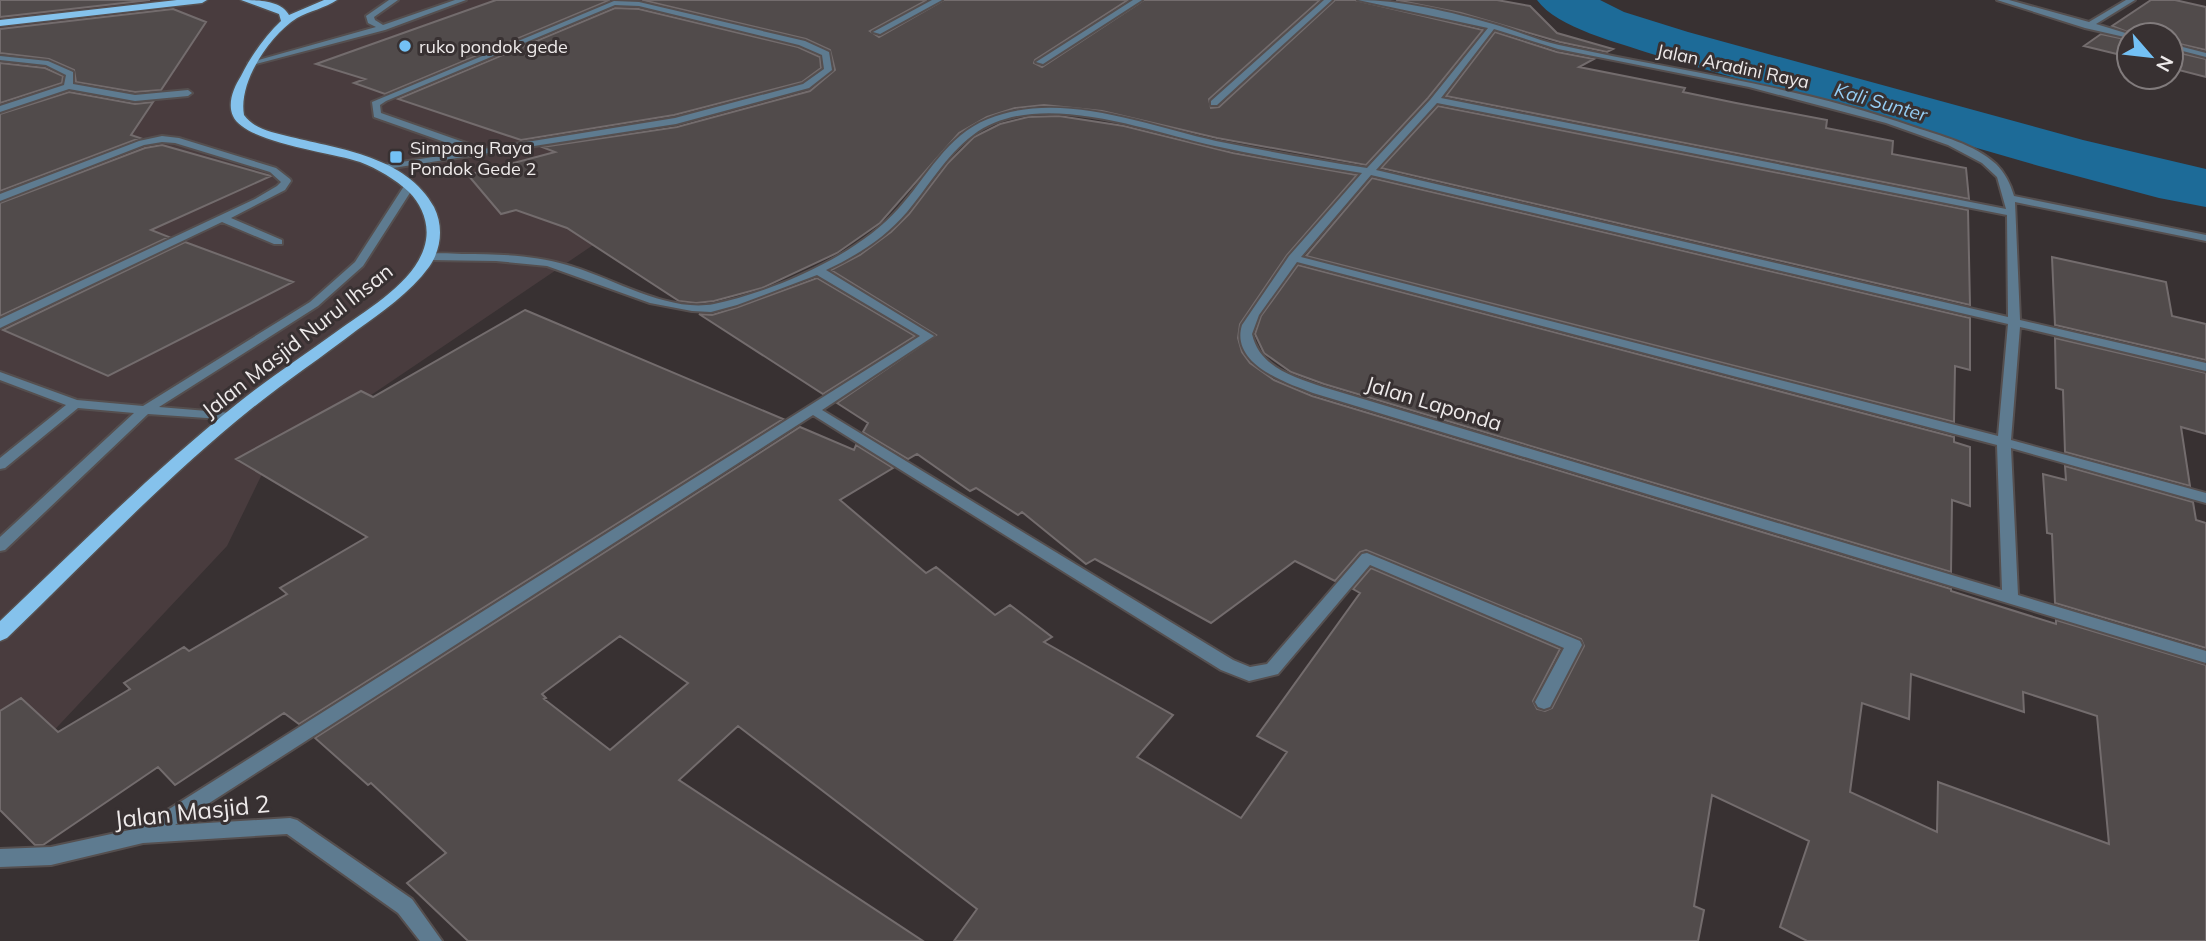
<svg xmlns="http://www.w3.org/2000/svg" width="2206" height="941" font-family="Mulish,sans-serif">
<style>
.built{fill:#493c3e}
.lines{fill:none;stroke-linecap:round;stroke-linejoin:round}
.river{fill:#1d6b98;fill-rule:evenodd}
.building{fill:#514b4b;stroke:#736c6d;stroke-width:2;fill-rule:evenodd}
.lane-casing{stroke:#554f4f;stroke-width:4}
.street-casing{stroke:#554f4f;stroke-width:4}
.primary-casing{stroke:#554f4f;stroke-width:3}
.lane{fill:#5e7b90;fill-rule:evenodd}
.street{fill:#5e7b90;fill-rule:evenodd}
.primary{fill:#85c2ec;fill-rule:evenodd}
.poi-dot{fill:#73c1f5;stroke:#383132;stroke-width:2.5}
.labels{text-anchor:middle;dominant-baseline:central;stroke-width:6;stroke-linejoin:round;paint-order:stroke}
.far-poi-label{font-size:18px;fill:#eeeaea;stroke:#383132;text-anchor:start}
.far-street-label{font-size:18px;fill:#eeeaea;stroke:#383132}
.far-water-label{font-size:19px;font-style:italic;fill:#96cef5;stroke:#383132}
.street-label{font-size:21px;fill:#eeeaea;stroke:#383132}
.near-street-label{font-size:24px;fill:#eeeaea;stroke:#383132}
</style>
<rect width="100%" height="100%" fill="#383132"/>
<!-- built -->
<path class="built" d="M131 0H696L932 55 846 102 544 140 611 233 266 466 227 546 0 788V12Z"/>
<g class="lines">
<!-- river -->
<path class="river" d="M1537 0H1600L1624 12 1688 32 2083 140 2206 169V207L2159 198 2039 166 1652 54C1620 43 1557 28 1537 0Z"/>
</g>
<!-- building -->
<path class="building" d="M0 0H150L0 17Z
M496 0H610L385 94 354 83 365 79 316 64Z
M642 0H927L870 31 879 37 944 0H1128L1035 60 1034 63 1042 67 1144 0H1320L1209 99 1211 108 1219 107 1335 0H1355L1483 30 1428 98 1366 165 1217 138 1102 111 1044 105 1015 108 987 117 959 133 880 223 837 253 762 288 714 301 696 303 679 301 567 228 516 210 501 214 468 175 555 152 542 147 677 127 810 91 835 70 830 50 806 39Z
M1396 0H1497L1530 6 1557 33 1613 49 1607 52 1560 42 1461 13Z
M2151 0H2175L2206 7V50L2171 42V35H2135L2112 26Z
M615 8 639 9 798 47 820 57 821 68 802 82 674 115 521 140 398 99Z
M173 9 206 22 161 90 135 92 76 82 74 70 49 59 0 53V29Z
M1495 32 1557 52 1594 59 1579 67 1685 88 1683 92 1736 103 1827 120 1826 128 1893 141 1892 154 1966 168 1969 199 1446 96Z
M2101 34 2129 40V57L2084 46Z
M2171 51 2206 59V77L2171 68Z
M0 63 45 68 63 76 62 83 0 103Z
M69 92 135 104 153 102 131 135 140 138 0 191V114Z
M1438 106 1968 210 1970 305 1381 168Z
M1059 116 1124 126 1233 153 1357 175 1287 255 1240 324 1238 338 1242 352 1250 363 1274 380 1312 396 1951 589V591L2056 624V620L2206 665V941H1807L1780 927 1809 841 1712 795 1694 906 1704 910 1698 941H954L977 909 738 726 679 780 923 941H468L407 883 446 853 371 783 368 785 315 738 800 427 854 450 856 445 893 468 840 500 926 573 936 567 995 615 1010 605 1052 637 1044 642 1173 715 1137 757 1241 818 1287 752 1257 736 1360 593 1353 589 1371 568 1560 649 1533 701 1537 709 1545 711 1552 708 1584 646 1581 639 1366 550 1360 552 1335 581 1295 561 1211 623 1095 559 1086 564 1022 512 1018 515 976 488 970 491 917 454 908 459 863 432 868 423 837 403 936 335 831 270 860 255 891 232 909 214 948 163 974 137 1000 124 1028 117ZM620 636 688 683 610 750 544 699 546 698 542 694ZM1911 674 2024 712 2023 692 2097 716 2109 844 1938 782 1937 832 1850 792 1862 703 1909 719Z
M162 145 271 176 151 230 169 237 0 316V203L145 148Z
M1372 178 1970 318V370L1955 366 1954 422 1306 256Z
M185 242 293 282 108 376 3 330Z
M2052 257 2166 282 2172 316 2206 324V360L2055 325Z
M1298 265 1954 437V442L1970 447V506L1952 500 1951 572 1324 384 1291 372 1264 353 1255 334 1261 316Z
M817 278 915 336 823 394 699 314 712 315 738 307Z
M525 310 783 419 299 724 284 713 175 785 158 767 43 845H35L0 810V711L21 698 58 732 130 689 124 683 184 647 189 651 287 594 280 588 367 537 236 459 361 391 373 397Z
M2055 338 2206 373V434L2181 427 2190 486 2065 452 2063 390 2056 388Z
M2065 466 2193 502 2196 520 2206 523V648L2055 603 2052 534 2047 533 2043 474 2066 480Z"/>
<g class="lines">
<!-- lane casing -->
<g class="lane-casing">
<path id="lane" d="M389 0H398L374 17 375 20 383 25 455 0H466L385 30 252 65 248 63 376 27 368 23 366 16Z
M614 1 639 2 805 41 829 52 832 70 809 88 676 124 380 170V166L383 165 470 151 374 117 372 102ZM615 5 639 6 799 45 822 55 824 69 803 84 675 118 483 149 381 113 380 105 386 101Z
M0 56 48 61 73 72V84L135 95 188 90 192 93 188 96 135 101 69 89 0 112V106L64 85 66 75 46 65 0 60Z
M162 136 179 138 276 168 290 179 291 181 285 190 231 218 282 240V244H274L222 222 0 328V319L255 199 277 186 281 182 270 172 175 143 162 142 144 145 0 201V194L139 141Z
M410 182 415 185 363 266 318 306 159 407 231 413 238 417 236 420 148 414 5 550 0 551V537L134 413 78 408 5 468 0 469V458L66 405 0 380V372L77 400 143 406 310 302 355 262 406 183Z"/>
</g>
<!-- street casing -->
<g class="street-casing">
<path id="street" d="M932 0H942L880 34 873 32Z
M1133 0H1142L1043 64 1036 62Z
M1324 0H1332L1217 105H1211V101Z
M1358 0C1402 0 1451 12 1493 24 1515 30 1536 40 1559 45 1678 71 1799 86 1914 127 1941 136 1974 144 1996 164 2005 173 2010 183 2014 196L2206 235V241L2015 202 2020 320 2206 363V371L2020 327 2011 440 2206 493V503L2011 448 2018 595 2206 651V663L1313 393C1286 383 1230 364 1242 325L1289 256 1362 173C1313 165 1264 157 1215 146 1146 131 1036 87 973 135 945 156 929 186 907 212 885 238 856 256 826 270L934 336 822 410 1233 660 1250 667 1267 664 1362 554 1367 553 1580 641 1582 645 1550 707 1544 709 1538 707 1535 702 1564 648 1370 565 1278 674 1249 681 1221 670 813 415 175 825 290 818 297 820 412 899 442 941H420L398 913 287 834 143 843 51 865 0 867V849L51 847 139 828 920 336 817 275 737 305 711 312 692 311 650 303 547 266 496 261 429 260 423 257 425 255C437 252 450 254 462 254 497 254 533 255 567 265 611 277 667 313 714 304 775 291 858 255 899 208 927 177 947 135 988 119 1060 90 1144 125 1216 141 1266 151 1316 160 1367 168L1430 100 1488 28ZM1494 29 1558 49 1749 87 1886 123 1948 145 1982 163 1997 177 2006 209 1441 98ZM1437 103 2007 215 2008 317 1376 170ZM1371 175 2008 324 1998 436 1301 257ZM1297 262 1997 445 2002 590 1323 387C1294 377 1259 367 1252 334L1259 315Z
M1997 0H2009L2089 22 2126 0H2135L2096 24 2132 35H2129V38L2085 28Z
M2171 44 2206 53V57L2171 48Z"/>
</g>
<!-- primary casing -->
<g class="primary-casing">
<path id="primary" d="M177 0H207L202 3 0 26V20Z
M241 0C257 0 281 0 289 15L324 0H337C325 8 310 11 297 18 270 35 238 82 244 115 255 130 273 132 291 137 340 149 407 157 434 207 444 227 441 250 429 267 410 293 382 312 357 330 322 357 285 382 251 409 164 479 87 561 7 638L0 641V621C78 547 154 470 238 403 269 378 303 356 336 332 367 309 419 281 426 240 429 222 421 204 409 192 395 179 378 169 360 162 332 152 245 143 233 116 227 103 234 87 241 76 251 56 265 36 281 21L279 14Z"/>
</g>
<!-- lane -->
<use href="#lane" class="lane"/>
<!-- street -->
<use href="#street" class="street"/>
<!-- primary -->
<use href="#primary" class="primary"/>
</g>
<!-- markers -->
<g class="poi-dot">
<circle cx="405" cy="46" r="7"/>
<rect x="389" y="150" width="14" height="14" rx="3.5"/>
</g>
<g class="labels">
<!-- far-poi labels -->
<g class="far-poi-label">
<text x="419" y="46">ruko pondok gede</text>
<text x="410" y="147">Simpang Raya<tspan x="410" dy="21">Pondok Gede 2</tspan></text>
</g>
<!-- far-street labels -->
<g class="far-street-label">
<text transform="translate(1733 66) rotate(12)">Jalan Aradini Raya</text>
</g>
<!-- far-water labels -->
<g class="far-water-label">
<text transform="translate(1881 102) rotate(16)">Kali Sunter</text>
</g>
<!-- street labels -->
<g class="street-label">
<text transform="translate(297 340) rotate(-38)">Jalan Masjid Nurul Ihsan</text>
<text transform="translate(1434 403) rotate(17)">Jalan Laponda</text>
</g>
<!-- near-street labels -->
<g class="near-street-label">
<text transform="translate(192 811) rotate(-6)">Jalan Masjid 2</text>
</g>
</g>
<!-- north arrow -->
<g transform="translate(2150 56) rotate(118)"><circle r="33" fill="#383132" stroke="#817b7c" stroke-width="2"/>
<path d="M0-5L12 26L0 18L-12 26Z" fill="#73c1f5"/>
<text y="-10" font-size="19" font-weight="bold" text-anchor="middle" fill="#eeeaea">N</text>
</g>
</svg>
